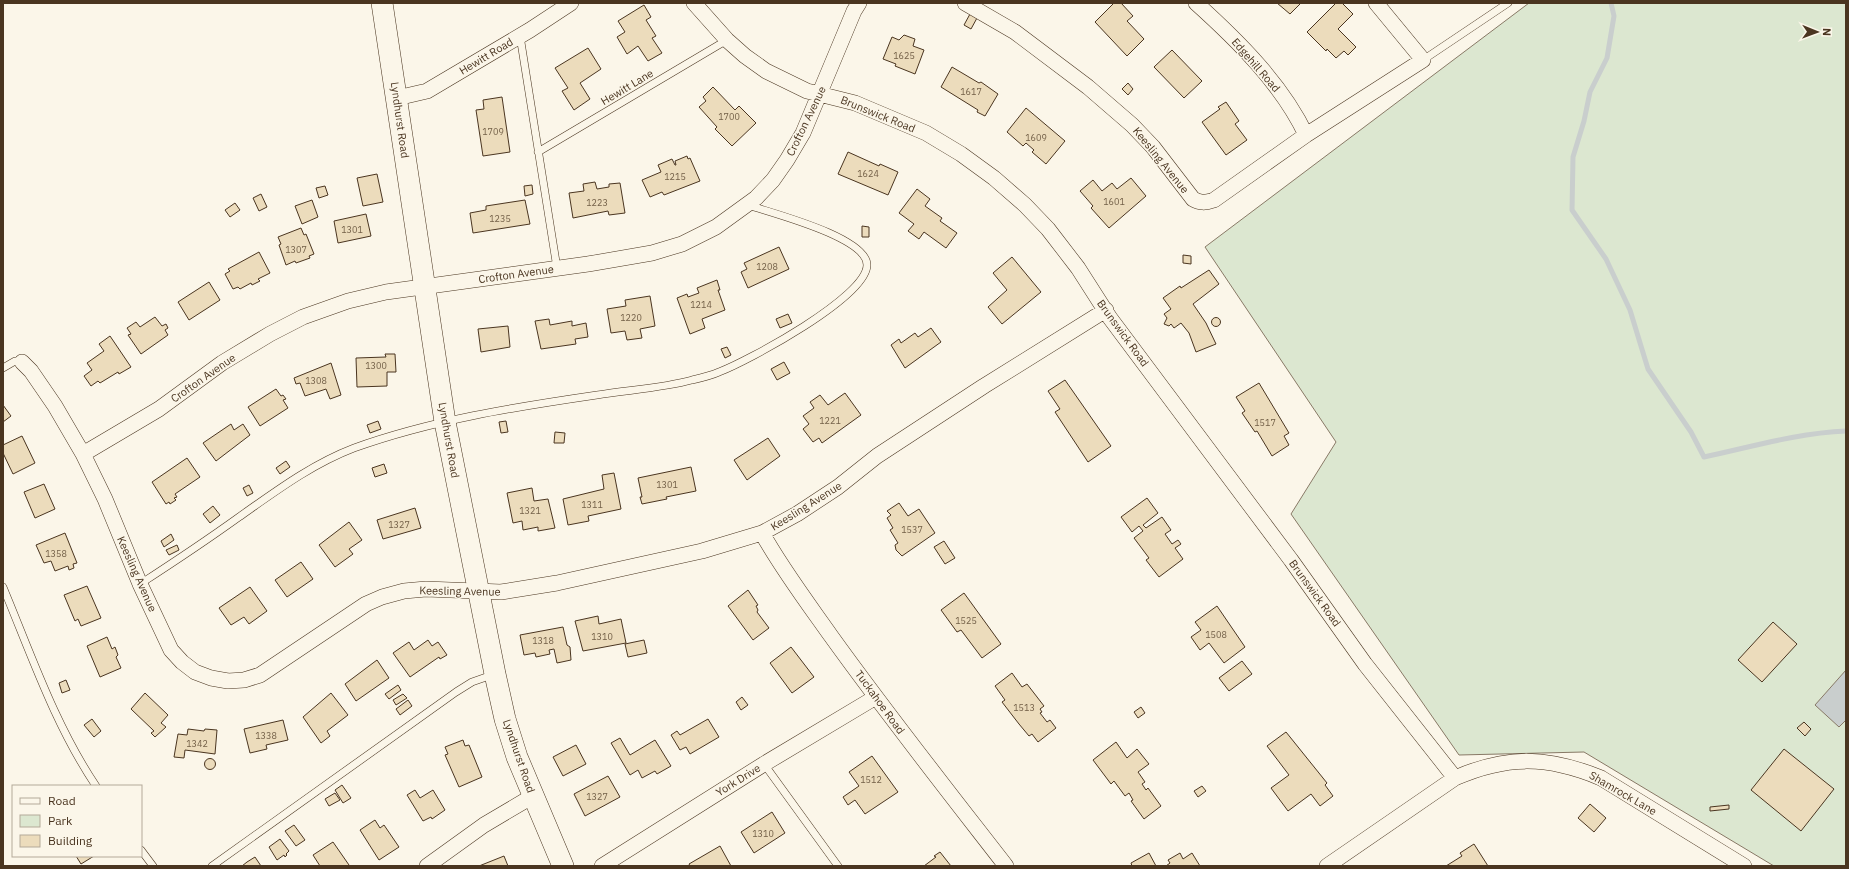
<svg xmlns="http://www.w3.org/2000/svg" width="1849" height="869" font-family="'IBM Plex Sans',sans-serif">
<style>
.green{fill:#dce7d0;stroke:#887966}
.water{fill:#c9cecd;stroke:#887966}
.lines{fill:none;stroke-linecap:round;stroke-linejoin:round}
.stream{stroke:#c9cecd;stroke-width:5}
.building{fill:#ecdcbc;stroke:#4a3520}
.service-casing{stroke:#4a3520;stroke-width:8}
.minor-casing{stroke:#4a3520;stroke-width:16}
.secondary-casing{stroke:#4a3520;stroke-width:22}
.service{stroke:#fbf6e9;stroke-width:7}
.minor{stroke:#fbf6e9;stroke-width:15}
.secondary{stroke:#fbf6e9;stroke-width:21}
.labels{text-anchor:middle;dominant-baseline:central;stroke-width:3;stroke-linejoin:round;paint-order:stroke}
.number-label{font-size:9px;fill:#725f47}
.street-label{font-size:11px;fill:#4a3520;stroke:#fbf6e9}
</style>
<rect width="100%" height="100%" fill="#fbf6e9"/>
<!-- green -->
<path class="green" d="M1529 3H1846V866H1774L1584 752 1459 755 1291 514 1336 442 1205 247Z"/>
<!-- water -->
<path class="water" d="M1846 670V720L1839 727 1815 705Z"/>
<g class="lines">
<!-- stream -->
<path class="stream" d="M1611 3 1614 16 1607 58 1590 92 1584 121 1573 157 1572 210 1606 259 1630 310 1648 369 1691 432 1704 457C1751 447 1797 433 1846 431"/>
</g>
<!-- building -->
<path class="building" d="M1114 3H1121L1133 16 1127 21 1144 39 1127 56 1095 22Z
M1277 3H1301L1290 14Z
M1336 3H1342L1353 14 1338 29 1356 47 1348 55 1344 51 1336 58 1327 49 1326 51 1307 32Z
M644 5 651 17 646 20 656 36 652 38 662 53 648 61 638 46 627 54 617 37 625 32 618 21Z
M970 14 977 18 971 29 964 25Z
M904 35 915 39 913 46 924 50 915 74 895 66 896 64 883 59 892 37 899 40Z
M588 48 601 69 580 83 590 99 574 110 562 91 568 88 555 68Z
M1172 50 1202 81 1184 98 1154 67Z
M952 67 979 83 981 82 998 94 985 116 977 112 978 110 941 87Z
M1128 83 1133 89 1128 95 1122 89Z
M713 87 735 110 739 106 756 123 732 146 715 129 717 127 699 107 706 101 703 97Z
M502 97 510 152 483 156 476 110 484 109 483 100Z
M1226 102 1239 121 1235 124 1247 140 1226 155 1202 122 1220 109 1218 107Z
M1026 108 1065 141 1046 164 1032 152 1034 150 1026 143 1023 146 1007 132Z
M848 152 879 166 880 164 898 172 888 195 838 174Z
M687 156 688 159 690 158 700 181 664 195 662 192 650 197 642 180 661 172 658 165 672 159 675 165H676L675 161Z
M377 174 383 202 363 206 357 178Z
M1131 178 1146 196 1109 228 1091 208 1093 206 1080 191 1093 180 1102 191 1112 183 1117 189Z
M595 182 597 189 609 187V184L620 183 625 213 609 215 608 211 573 218 569 193 584 191 583 184Z
M532 185 533 194 525 196 524 186Z
M325 186 328 195 319 198 316 188Z
M917 189 930 199 925 206 942 218 940 221 957 233 946 248 924 232 919 239 908 231 914 224 899 213Z
M261 194 267 207 259 211 253 198Z
M312 200 318 217 302 224 295 206Z
M525 200 530 224 473 233 470 213 486 210V206Z
M235 203 240 210 230 217 225 210Z
M366 214 371 236 338 243 334 221Z
M862 226 869 227V237H862Z
M301 228 304 235 306 234 314 254 309 256 310 258 296 263 295 261 286 265 279 245 281 244 278 237Z
M779 247 789 269 748 288 741 272 747 269 744 263Z
M259 252 270 273 258 279 260 281 252 285 251 283 240 289 238 287 233 289 225 274 230 271 228 269Z
M1183 255 1191 256V264L1183 263Z
M1012 257 1041 292 1002 324 988 307 1007 290 993 273Z
M1209 270 1219 284 1193 304 1206 323 1216 344 1196 352 1189 333 1181 323 1174 328 1171 324 1169 326 1164 324 1167 318 1164 314 1171 309 1163 298 1180 286 1181 288Z
M717 280 720 290H718L725 310 702 319 705 328 690 334 677 298 687 294 688 297 699 293 697 288Z
M209 282 220 300 189 320 178 302Z
M650 296 655 326 640 329 642 338 627 340 625 331 611 333 607 309 626 306 625 300Z
M788 314 792 323 780 328 776 319Z
M155 317 162 326 166 324 168 328 165 330 168 335 141 354 128 335 131 334 127 328 136 322 140 327Z
M1211.5 322a4.5 4.5 0 1 1 9 0a4.5 4.5 0 1 1-9 0Z
M549 319 550 325 572 321V326L586 323 588 337 575 339 576 344 541 349 535 321Z
M508 326 510 347 481 352 478 329Z
M931 328 941 342 905 368 891 345 899 339 901 343 915 333 918 337Z
M110 336 131 367 119 374 118 372 100 383 98 381 91 386 84 376 92 370 87 363 104 351 99 344Z
M727 347 731 355 725 358 721 349Z
M385 354H395L396 372H387V386L357 387 356 358 386 357Z
M784 362 790 373 777 380 771 369Z
M331 363 341 395 330 399 326 389 305 396 300 383 296 384 294 378Z
M1065 380 1111 446 1088 462 1055 412 1060 409 1048 391Z
M1259 383 1289 433 1284 436 1289 445 1272 456 1257 431 1255 432 1242 413 1245 411 1236 397Z
M276 389 281 396 283 395 286 399 283 400 288 408 260 426 248 407Z
M845 393 861 415 822 443 819 438 813 442 803 429 809 424 803 416 814 408 810 402 820 395 828 405Z
M3 405 11 416 3 422Z
M378 421 381 429 370 433 367 425Z
M506 421 508 432 501 433 499 422Z
M231 424 234 430 243 424 250 435 216 461 203 443Z
M555 432 565 433 564 443H554Z
M22 436 35 463 13 474 3 453V445Z
M768 438 780 456 747 480 734 460Z
M187 458 200 477 175 494 177 497 174 498 176 500 170 504 169 502 166 504 152 482Z
M286 461 290 467 280 474 276 468Z
M384 464 387 473 375 477 372 468Z
M691 467 696 491 666 497 667 499 642 504 640 497H642L638 478Z
M614 473 621 509 588 516 589 521 568 525 563 499 604 489 602 475Z
M44 484 55 509 35 518 24 492Z
M249 485 253 493 247 496 243 488Z
M532 488 534 501 548 499 555 528 538 531V527L523 530 522 521 513 523 507 493Z
M1147 498 1158 513 1143 525 1146 528 1162 517 1171 530 1165 534 1172 544 1178 540 1181 544 1175 548 1183 559 1159 577 1146 560 1149 558 1134 538 1143 531 1139 526 1132 532 1121 517Z
M899 503 908 516 919 509 935 533 902 556 896 550 895 545 898 543 890 530 893 528 887 518 891 515 887 511Z
M213 506 220 515 210 523 203 514Z
M415 508 421 528 383 539 377 520Z
M349 522 362 540 349 549 353 554 335 567 319 545Z
M65 533 77 563 73 564 74 568 69 570 68 566 55 571 51 561 44 563 36 545Z
M171 534 174 540 164 547 161 541Z
M944 541 955 558 945 564 934 547Z
M177 545 179 550 169 555 166 550Z
M301 562 313 579 287 597 275 580Z
M87 586 101 618 81 626 78 619 75 621 64 595Z
M250 587 267 611 249 624 244 617 231 625 219 608Z
M748 590 758 605 756 606 758 610 757 612 769 628 753 640 728 606Z
M964 593 1001 644 982 658 961 630 957 632 941 610Z
M1217 606 1245 647 1224 663 1209 643 1200 650 1191 637 1201 630 1195 622Z
M598 616 599 624 621 619 626 643 583 651 575 621Z
M1773 622 1797 644 1762 682 1738 660Z
M563 627 567 645 570 647 571 660 557 663 554 649 549 650 550 654 536 657 535 653 524 655 520 635Z
M107 637 112 649 115 647 118 655 116 657 121 668 100 677 87 646Z
M428 640 432 646 438 642 447 655 440 659 439 657 410 677 393 653 409 642 414 650Z
M644 640 647 653 628 657 625 644Z
M791 647 814 677 792 693 770 663Z
M377 660 389 678 356 701 345 684Z
M1242 661 1252 674 1229 691 1219 678Z
M1012 673 1022 687 1027 684 1044 706 1040 709 1042 712 1040 713 1047 722 1050 720 1056 728 1038 742 1032 734 1029 736 1019 724 1002 702 1005 700 995 686Z
M66 680 70 690 62 693 59 683Z
M398 685 401 690 389 699 385 694Z
M145 693 168 715 161 723 166 727 155 737 151 733 154 731 131 709Z
M331 693 348 715 327 731 330 736 321 743 303 717Z
M403 694 407 698 396 705 393 700Z
M742 697 748 705 741 710 736 702Z
M408 700 412 706 400 715 396 709Z
M1141 707 1145 713 1138 718 1134 712Z
M92 719 101 731 94 737 84 725Z
M708 719 719 737 690 754 686 747 680 750 671 735 677 731 680 735Z
M283 720 288 740 266 745 267 749 250 753 244 729Z
M1804 722 1811 729 1805 736 1797 728Z
M188 729 204 731 205 729 217 730 215 754 185 750 184 758 174 757 178 734 187 735Z
M1286 732 1327 783 1325 785 1333 796 1320 806 1311 794 1288 811 1271 788 1289 775 1267 746Z
M620 738 630 755 655 740 671 766 657 774 655 771 642 778 638 770 630 775 611 743Z
M463 740 465 746 469 745 482 777 459 787 445 755 448 754 445 747Z
M1116 742 1127 758 1137 749 1149 764 1138 772 1145 782 1142 784 1146 790 1148 788 1161 806 1144 819 1131 801 1133 800 1129 793 1125 796 1114 781 1111 784 1093 760Z
M576 745 586 764 563 776 553 757Z
M1784 749 1834 789 1801 831 1751 790Z
M872 756 898 792 865 814 855 800 848 805 843 797 859 786 849 772Z
M204.5 764a5.5 5.5 0 1 1 11 0a5.5 5.5 0 1 1-11 0Z
M608 776 620 797 585 816 574 794Z
M342 785 351 798 343 803 335 790Z
M1202 786 1206 791 1198 797 1194 791Z
M415 790 420 798 433 790 445 810 432 819 431 817 423 821 407 795Z
M335 793 340 800 329 806 325 799Z
M1590 804 1606 818 1594 832 1578 818Z
M1729 805V809L1710 811V807Z
M772 812 785 833 754 853 741 832Z
M375 820 380 828 384 825 399 847 379 860 360 830Z
M294 825 305 840 296 846 285 831Z
M280 839 289 851 286 854 287 855 285 857 284 855 277 860 269 847Z
M333 842 349 865 350 866H320L313 855Z
M1474 844 1488 866H1446L1462 856 1460 853Z
M720 846 731 866H690L689 864Z
M940 852 951 866H924L936 857 934 856Z
M1149 853 1156 866H1132L1131 863Z
M1180 853 1183 859 1192 853 1200 866H1166L1170 863 1168 860Z
M76 856H94L81 864Z
M504 856 508 866H479Z
M255 857 261 866H242L247 862Z"/>
<g class="lines">
<!-- service casing -->
<g class="service-casing">
<path id="service" d="M520 36 557 268
M1423 60 1508 3
M538 152 727 40
M3 368 15 361 22 362
M140 584C174 562 207 540 239 517 276 491 312 464 354 448 432 420 515 407 597 395 627 390 663 388 692 380 701 378 710 376 719 372 748 361 867 297 867 265 867 237 771 213 748 205
M3 587C31 654 55 725 96 786
M764 764 838 866
M141 850 153 866
M212 866 456 692 472 682 492 675"/>
</g>
<!-- minor casing -->
<g class="minor-casing">
<path id="minor" d="M694 3 727 40 745 56 766 71 807 91 855 103 926 133 961 154 994 178 1025 205 1048 229 1078 268 1110 318 1291 560 1365 664 1455 778
M965 3 1015 32 1088 87 1132 125 1153 147 1193 199C1200 203 1205 203 1214 200L1306 135 1423 60 1376 3
M1196 3C1237 40 1282 84 1306 135
M397 98 427 91 530 30 571 3
M22 362 31 371 55 406 83 454 105 499 140 584 171 650 182 662 195 672 211 678 228 681 244 680 260 675 366 604 382 597 404 591 426 589 501 592 557 583 702 551 762 533 797 514 838 487 877 456 984 386 1106 310
M83 454 159 409 222 363 270 334 303 317 348 301 386 292 588 264 652 253 682 244 716 227 756 198 773 180 787 160 803 133 854 11 859 3
M762 533C782 569 807 602 831 636 887 714 947 790 1006 866
M427 866 484 825 533 796
M602 866 764 764 876 697
M1327 866 1455 778C1507 755 1548 756 1601 778L1744 866"/>
</g>
<!-- secondary casing -->
<g class="secondary-casing">
<path id="secondary" d="M382 3 445 422 495 674 505 719 517 757 563 866"/>
</g>
<!-- service -->
<use href="#service" class="service"/>
<!-- minor -->
<use href="#minor" class="minor"/>
<!-- secondary -->
<use href="#secondary" class="secondary"/>
</g>
<g class="labels">
<!-- number labels -->
<g class="number-label">
<text x="904" y="55">1625</text>
<text x="971" y="91">1617</text>
<text x="729" y="116">1700</text>
<text x="493" y="131">1709</text>
<text x="1036" y="137">1609</text>
<text x="868" y="173">1624</text>
<text x="675" y="176">1215</text>
<text x="1114" y="201">1601</text>
<text x="597" y="202">1223</text>
<text x="500" y="218">1235</text>
<text x="352" y="229">1301</text>
<text x="296" y="249">1307</text>
<text x="767" y="266">1208</text>
<text x="701" y="304">1214</text>
<text x="631" y="317">1220</text>
<text x="376" y="365">1300</text>
<text x="316" y="380">1308</text>
<text x="830" y="420">1221</text>
<text x="1265" y="422">1517</text>
<text x="667" y="484">1301</text>
<text x="592" y="504">1311</text>
<text x="530" y="510">1321</text>
<text x="399" y="524">1327</text>
<text x="912" y="529">1537</text>
<text x="56" y="553">1358</text>
<text x="966" y="620">1525</text>
<text x="1216" y="634">1508</text>
<text x="602" y="636">1310</text>
<text x="543" y="640">1318</text>
<text x="1024" y="707">1513</text>
<text x="266" y="735">1338</text>
<text x="197" y="743">1342</text>
<text x="871" y="779">1512</text>
<text x="597" y="796">1327</text>
<text x="763" y="833">1310</text>
</g>
<!-- street labels -->
<g class="street-label">
<text transform="translate(486 56) rotate(-31)">Hewitt Road</text>
<text transform="translate(1256 65) rotate(49)">Edgehill Road</text>
<text transform="translate(627 87) rotate(-31)">Hewitt Lane</text>
<text transform="translate(878 114) rotate(22)">Brunswick Road</text>
<text transform="translate(400 120) rotate(82)">Lyndhurst Road</text>
<text transform="translate(806 121) rotate(-64)">Crofton Avenue</text>
<text transform="translate(1161 160) rotate(51)">Keesling Avenue</text>
<text transform="translate(516 274) rotate(-8)">Crofton Avenue</text>
<text transform="translate(1123 333) rotate(54)">Brunswick Road</text>
<text transform="translate(203 378) rotate(-35)">Crofton Avenue</text>
<text transform="translate(449 440) rotate(80)">Lyndhurst Road</text>
<text transform="translate(806 506) rotate(-32)">Keesling Avenue</text>
<text transform="translate(137 574) rotate(66)">Keesling Avenue</text>
<text transform="translate(460 591) rotate(1)">Keesling Avenue</text>
<text transform="translate(1315 593) rotate(54)">Brunswick Road</text>
<text transform="translate(880 702) rotate(54)">Tuckahoe Road</text>
<text transform="translate(519 756) rotate(71)">Lyndhurst Road</text>
<text transform="translate(738 780) rotate(-32)">York Drive</text>
<text transform="translate(1623 793) rotate(30)">Shamrock Lane</text>
</g>
</g>
<!-- border -->
<rect width="1849" height="869" fill="none" stroke="#4a3520" stroke-width="8"/>
<!-- legend -->
<rect x="12" y="785" width="130" height="72" fill="#fbf6e9" stroke="#b4a999"/>
<rect x="20" y="798" width="20" height="6" fill="#fbf6e9" stroke="#b4a999"/>
<text x="48" y="805" font-size="12" fill="#4a3520">Road</text>
<rect x="20" y="815" width="20" height="12" fill="#dce7d0" stroke="#b4a999"/>
<text x="48" y="825" font-size="12" fill="#4a3520">Park</text>
<rect x="20" y="835" width="20" height="12" fill="#ecdcbc" stroke="#b4a999"/>
<text x="48" y="845" font-size="12" fill="#4a3520">Building</text>
<!-- north arrow -->
<g transform="translate(1817 32) rotate(91)" stroke="#fbf6e9" stroke-width="3" paint-order="stroke">
<path d="M0-3L7 15L0 10L-7 15Z" fill="#4a3520"/>
<text y="-6" font-size="11" font-weight="bold" text-anchor="middle" fill="#4a3520">N</text>
</g>
</svg>
